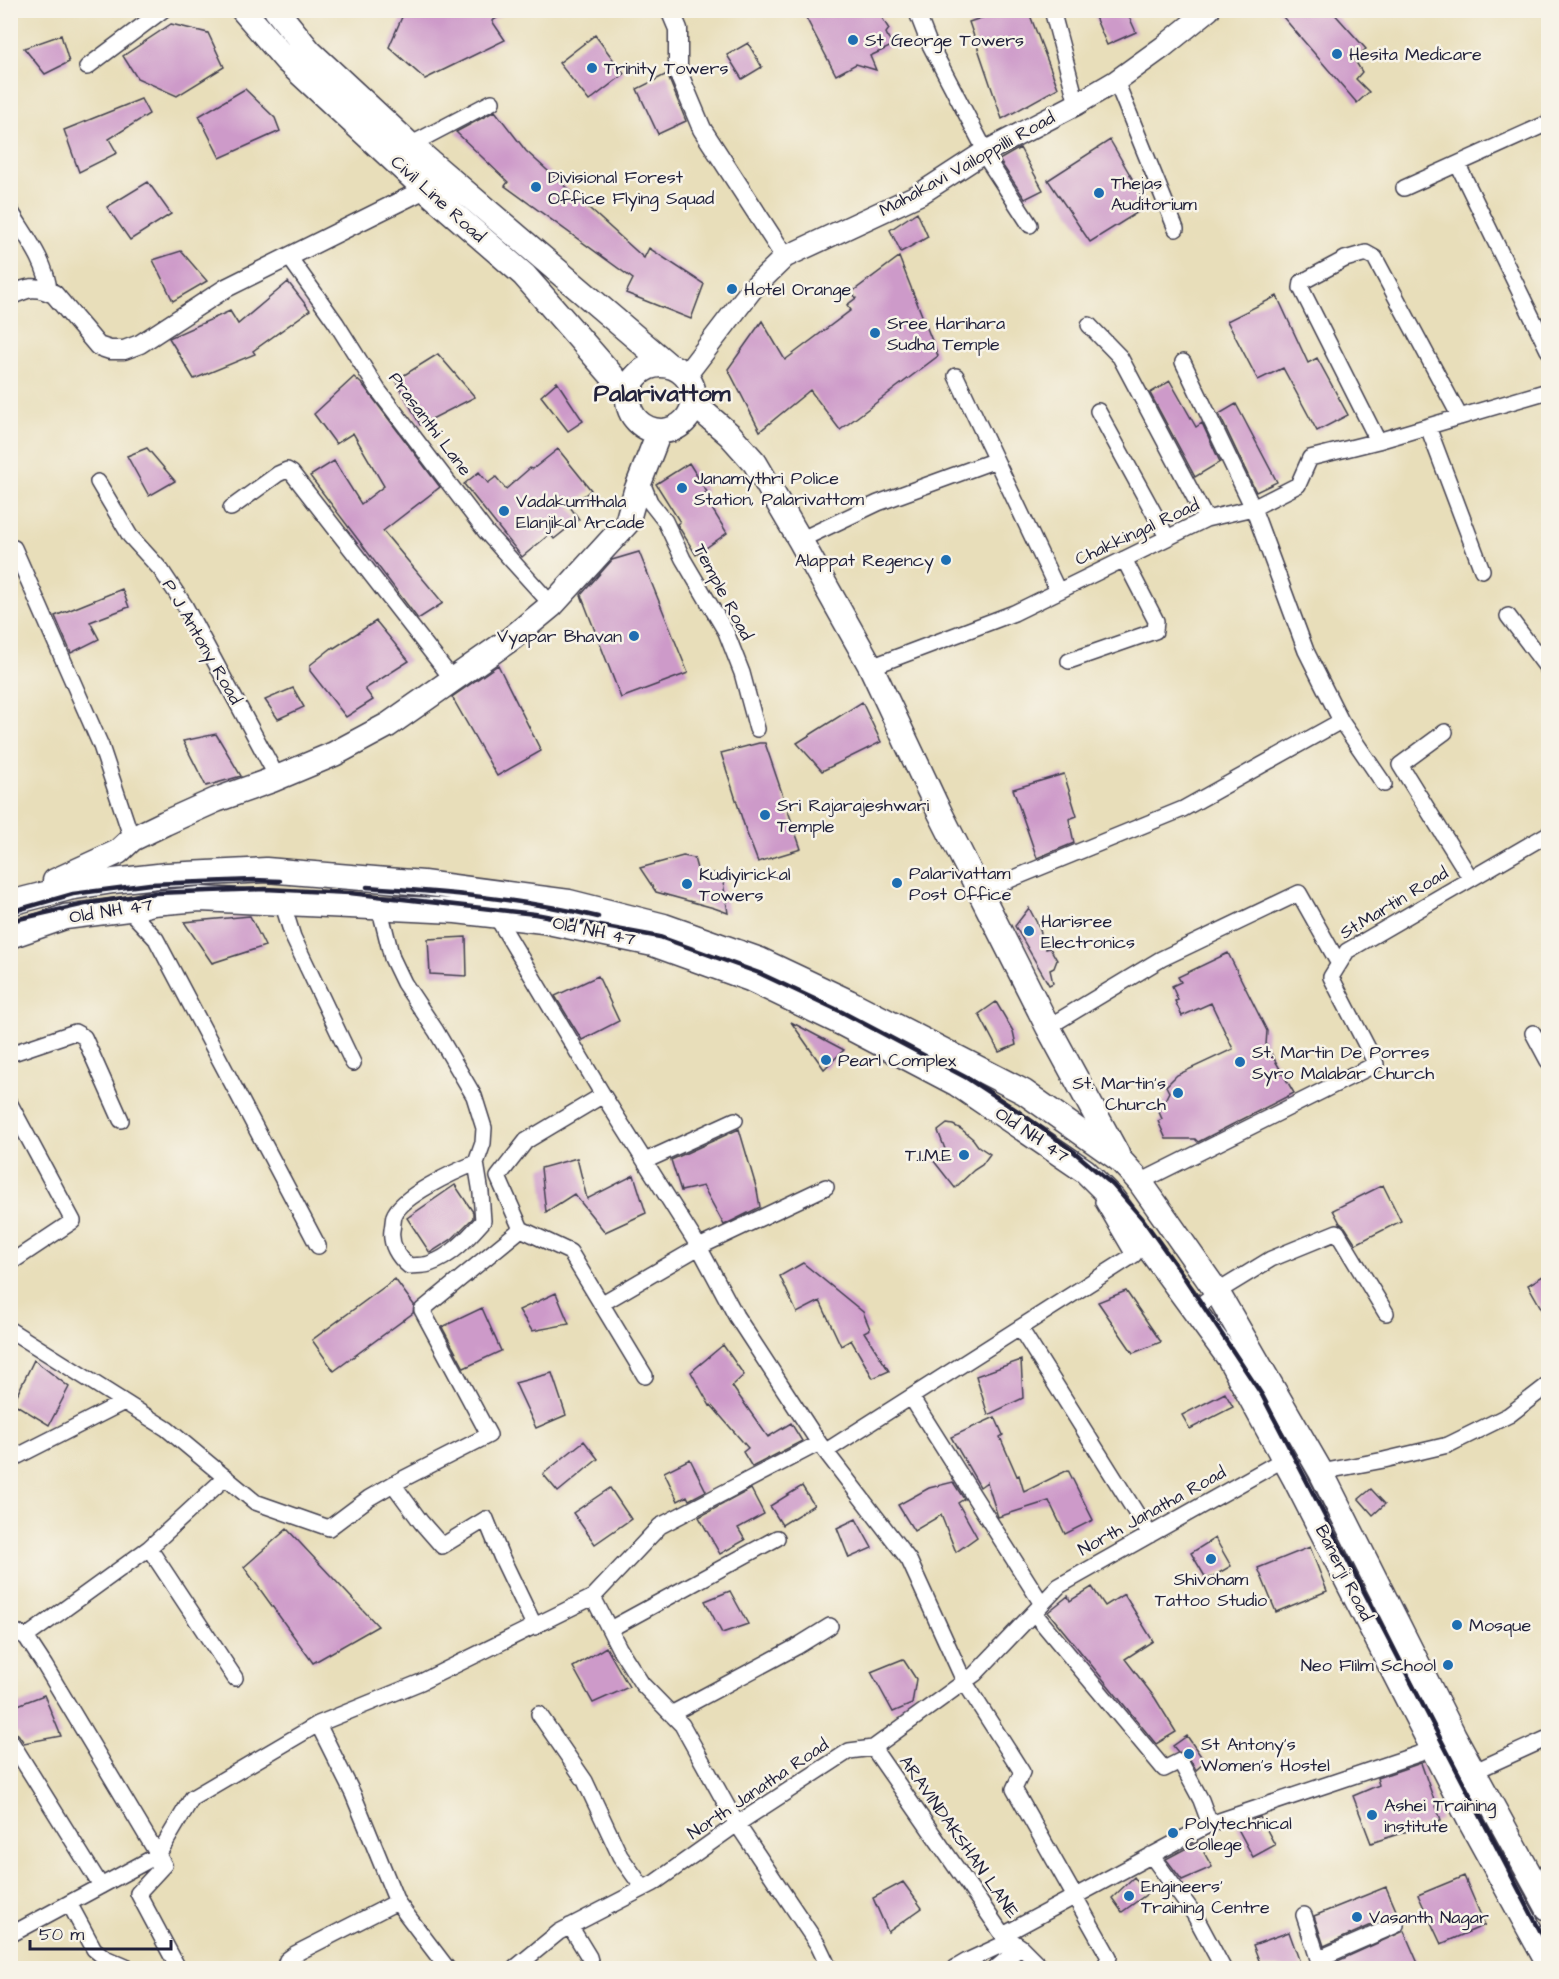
<svg xmlns="http://www.w3.org/2000/svg" width="1559" height="1979" font-family="'Architects Daughter',sans-serif">
<style>
.building{fill:#cd9ac9}
.lines{fill:none;stroke-linecap:round;stroke-linejoin:round}
.minor-casing{stroke:#403e4e;stroke-width:18}
.tertiary-casing{stroke:#403e4e;stroke-width:21}
.secondary-casing{stroke:#403e4e;stroke-width:24}
.primary-casing{stroke:#403e4e;stroke-width:27}
.minor{stroke:#fff;stroke-width:15}
.tertiary{stroke:#fff;stroke-width:18}
.secondary{stroke:#fff;stroke-width:21}
.primary{stroke:#fff;stroke-width:24}
.rail{stroke:#22223b;stroke-width:4.5}
.poi-dot{fill:#1f6fb2;stroke:#f7f3e8;stroke-width:2}
.labels{text-anchor:middle;dominant-baseline:central;stroke-width:5;stroke-linejoin:round;paint-order:stroke}
.poi-label{font-size:18px;fill:#22223b;stroke:#f7f3e8;text-anchor:start}
.street-label{font-size:18px;fill:#22223b;stroke:#f7f3e8}
.district-label{font-size:24px;font-weight:bold;fill:#22223b;stroke:#f7f3e8}
</style>
<rect width="100%" height="100%" fill="#f7f3e8"/>
<filter id="ink" filterUnits="userSpaceOnUse"><feTurbulence type="fractalNoise" baseFrequency=".0167" numOctaves="2"/><feDisplacementMap in="SourceGraphic" scale="12" xChannelSelector="R" yChannelSelector="G"/><feConvolveMatrix kernelMatrix="1 2 1 2 8 2 1 2 1" color-interpolation-filters="sRGB"/></filter>
<filter id="wash" filterUnits="userSpaceOnUse"><feTurbulence type="fractalNoise" baseFrequency=".008" numOctaves="4" result="noise"/><feDisplacementMap in="SourceGraphic" scale="24" xChannelSelector="R" yChannelSelector="G"/><feGaussianBlur stdDeviation="1.35" result="paint"/><feColorMatrix in="noise" values="0 0 0 0 0 0 0 0 0 0 0 0 0 0 0 0 0 1.4 0 .05"/><feComposite in="paint" operator="in"/></filter>
<g filter="url(#wash)">
<rect width="100%" height="100%" fill="#e8deba"/>
<g id="blocks">
<!-- building -->
<path class="building" d="M416 10H510L492 21 505 40 425 79 389 47 402 17Z
M802 10H877L889 29 886 33 892 46 870 56 876 70 856 64 836 75Z
M1005 10H1028L1058 88 1002 119 969 22Z
M1092 10H1126L1136 32 1107 45Z
M1277 10H1331L1366 49 1354 59 1362 72 1356 79 1369 92 1357 103Z
M171 24 208 33 224 67 177 96 137 78 123 56Z
M61 35 69 62 45 74 24 48Z
M595 35 624 74 589 101 559 63Z
M748 43 762 67 742 79 727 55Z
M667 74 686 121 658 134 637 89Z
M245 89 275 118 280 131 220 158 199 116Z
M141 99 149 114 109 139 117 153 79 172 64 130Z
M495 111 526 151 644 258 649 248 704 284 691 319 626 293 633 279 505 186 508 182 456 132Z
M1110 140 1148 206 1090 242 1048 180Z
M1020 148 1043 190 1025 199 999 160Z
M148 182 171 214 130 240 107 207Z
M917 212 928 237 901 252 890 230Z
M181 251 207 281 173 301 153 260Z
M899 257 938 356 840 430 810 390 760 431 728 369 762 321 785 360 851 310 847 305 856 298 852 292Z
M288 282 310 310 253 351 255 354 194 379 169 338 230 311 238 324Z
M1277 296 1308 363 1317 358 1348 415 1317 431 1283 368 1258 380 1227 321Z
M438 354 475 397 420 425 396 380Z
M354 377 363 385 440 487 383 531 443 603 418 619 310 476 334 461 361 504 384 486 353 433 336 444 314 414Z
M1170 381 1196 427 1202 423 1220 462 1195 477 1150 393Z
M557 382 583 421 568 431 541 396Z
M1236 404 1277 482 1256 492 1219 414Z
M147 448 175 481 149 496 127 456Z
M558 449 591 490 570 507 579 519 554 539 550 534 522 557 464 484 479 472 488 483 496 477 506 489 530 468 533 469Z
M689 463 707 492 703 494 727 533 696 555 677 524 680 522 656 484Z
M639 552 688 673 621 698 581 595 612 560Z
M122 589 129 607 90 622 99 639 71 653 55 616Z
M376 621 409 661 365 689 373 700 346 717 310 671V665L333 647 334 648Z
M498 665 541 751 497 776 452 697Z
M293 688 304 707 278 719 265 700Z
M862 702 881 742 822 771 797 743Z
M216 734 241 776 206 786 183 741Z
M759 743H765L801 849 758 862 746 831 721 753Z
M1064 774 1077 816 1069 819 1074 843 1037 858 1013 789Z
M683 856 694 858 699 876 714 873 722 876 728 913 714 908 656 892 640 868Z
M1029 908 1039 927 1046 949 1050 948 1057 960 1054 968 1050 970 1053 983 1049 985 1015 926Z
M250 916 265 946 212 963 184 922Z
M466 937 467 976 430 974 428 939Z
M1228 953 1267 1031 1266 1045 1294 1093 1198 1142 1195 1139H1166L1158 1121 1162 1119 1159 1112 1169 1092 1166 1086 1177 1075 1233 1049 1211 1003 1182 1016 1175 1001 1178 1000 1172 986 1181 982 1178 977Z
M598 976 619 1021 582 1040 555 996Z
M996 1002 1013 1031 1016 1045 999 1052 979 1014Z
M791 1022 844 1050 824 1069Z
M947 1124 953 1125 961 1129 973 1139 978 1146 990 1154 982 1165 974 1170 955 1188 933 1160 945 1149 938 1131Z
M739 1129 757 1190 760 1207 724 1225 703 1186 681 1191 671 1160Z
M577 1158 587 1199 634 1175 646 1213 605 1232 574 1194 546 1212 541 1168Z
M455 1185 473 1212V1218L452 1239 430 1253 407 1218Z
M1383 1185 1401 1221 1356 1244 1345 1227 1340 1223 1333 1210Z
M803 1263 863 1312 870 1329 864 1332 889 1371 873 1378 851 1340 841 1346 820 1301 797 1313 780 1276Z
M1548 1273V1320L1528 1285Z
M395 1279 414 1305 413 1313 334 1371 312 1340Z
M1126 1291 1161 1342 1133 1353 1098 1302Z
M556 1293 569 1324 532 1331 519 1310Z
M482 1308 501 1351 464 1368 442 1327Z
M723 1345 744 1375 732 1386 768 1437 791 1423 802 1441 752 1467 743 1452 748 1448 711 1405 710 1406 691 1372Z
M34 1360 69 1387 49 1425 13 1403Z
M1021 1360 1023 1398 988 1415 976 1376Z
M552 1373 566 1415 536 1428 515 1383Z
M1225 1393 1233 1407 1190 1429 1182 1415Z
M995 1417 1003 1435 1000 1437 1017 1476 1019 1475 1024 1492 1068 1470 1093 1520 1065 1534 1049 1501 998 1517 987 1482 980 1487 951 1437Z
M584 1441 598 1459 558 1492 543 1474Z
M690 1459 706 1491 689 1500 687 1496 678 1501 664 1472Z
M953 1482 964 1499 958 1503 977 1537 956 1552 941 1515 914 1531 898 1505 929 1488Z
M802 1486 814 1505 782 1525 770 1506Z
M610 1488 631 1519 595 1544 573 1513Z
M751 1489 764 1514 738 1528 745 1540 720 1554 699 1517Z
M1371 1489 1385 1504 1373 1515 1359 1499Z
M856 1519 872 1548 849 1558 837 1528Z
M287 1529 378 1626 313 1663 244 1567Z
M1215 1538 1231 1566 1207 1580 1191 1553Z
M1310 1547 1327 1591 1276 1612 1258 1568Z
M1092 1587 1105 1606 1124 1594 1153 1641 1125 1659 1155 1698 1176 1732 1156 1744 1048 1612 1068 1596 1070 1601Z
M730 1591 748 1624 722 1633 705 1601Z
M606 1647 629 1687 593 1703 573 1667Z
M903 1659 916 1679 912 1704 893 1712 871 1672Z
M44 1695 61 1736 24 1743 18 1734 10 1730V1708Z
M1187 1736 1205 1762 1196 1770 1186 1753 1178 1752 1173 1746Z
M1421 1763 1441 1820 1371 1843 1353 1796 1379 1785 1377 1778Z
M1260 1817 1275 1845 1253 1857 1237 1827Z
M1198 1842 1212 1867 1182 1880 1166 1859Z
M1464 1876 1485 1925 1441 1944 1418 1895Z
M1134 1877 1147 1894 1122 1912 1112 1898Z
M903 1882 922 1908 888 1932 873 1898Z
M1386 1887 1398 1915 1392 1916 1324 1946 1314 1916Z
M1404 1931 1420 1968H1333L1331 1964Z
M1289 1932 1302 1968H1262L1253 1945Z"/>
</g>
</g>
<g filter="url(#ink)">
<use href="#blocks" fill-opacity="0" stroke="#403e4e" stroke-width="1.5"/>
<g class="lines">
<!-- minor casing -->
<g class="minor-casing">
<path id="minor" d="M916 10 928 41 986 152
M1052 10 1077 104
M87 67 163 10
M1116 81 1176 229
M410 145 492 102
M983 153 1030 225
M1458 165 1548 350
M1404 188 1548 123
M10 210C25 235 47 262 49 291
M289 257 336 323 378 390 486 532 552 605
M1089 325 1120 357 1206 519
M956 376 1058 591
M1098 411 1167 537
M1428 427 1482 570
M1378 441 1301 288 1302 282 1345 259 1366 253 1375 258 1460 417
M641 480 650 502 665 521 683 559 726 632 742 673 757 729
M98 482 130 536 161 570 185 606 277 777
M231 508 278 474 287 470 292 473 453 680
M800 540 878 503 996 460
M14 548 101 746 132 839
M1508 616 1548 669
M1069 661 1155 631 1156 621 1124 559
M871 667 1014 613 1206 519 1253 508 1298 485 1310 458 1378 441 1548 391
M1341 721 1384 784
M1445 732 1400 765 1471 879
M980 892 1183 809 1341 721 1306 651 1253 508 1183 362
M282 902 293 937 353 1063
M379 906 392 958 404 983 436 1031 474 1096 484 1128 483 1143 476 1163 481 1193 483 1221C468 1238 451 1257 429 1264 423 1266 416 1265 409 1266 398 1257 390 1244 392 1230 393 1225 393 1220 394 1216 401 1196 456 1171 476 1163
M128 909 156 939 318 1246
M496 916 603 1095 699 1247 736 1316 819 1443 909 1560 964 1681 1022 1772 1014 1789 1109 1957 1104 1968
M1048 1027 1161 959 1299 893 1339 964
M1533 1033 1548 1061
M10 1054 75 1032 84 1037 121 1120
M10 1104 73 1221 10 1263
M645 1161 735 1120
M1140 1182 1376 1064 1331 977 1347 951 1548 834
M521 1229 570 1252 645 1376
M601 1304 699 1247 826 1187
M1195 1309 1217 1292 1271 1259 1337 1232 1386 1313
M1020 1328 1150 1535
M10 1330 167 1429 255 1502 329 1528 369 1498 393 1484 421 1522 442 1546 486 1519 501 1556 535 1627
M911 1397 1042 1604
M826 1451 1134 1255 1103 1202
M10 1460 124 1402
M1321 1472 1384 1460 1448 1445 1509 1415 1548 1385
M393 1484 489 1435 422 1310 521 1229 498 1177 526 1141 603 1095
M149 1548 235 1678
M593 1597 619 1648 642 1684 682 1725 737 1824 818 1945 829 1968
M1034 1613 1164 1769 1180 1761 1201 1800 1210 1824
M10 1629 26 1637 149 1548 226 1477
M610 1629 777 1538
M26 1637 45 1666 164 1865 138 1893 178 1968
M539 1714 585 1781 620 1856 643 1888
M671 1714 796 1647 830 1626
M318 1724 421 1682 593 1597 660 1526 819 1443
M10 1740 101 1886
M873 1748 1003 1935 1021 1947 1042 1968
M1473 1772 1548 1738
M1151 1855 1194 1914 1223 1968
M69 1903 94 1949 105 1958 128 1968
M1304 1915 1321 1968
M570 1926 589 1957 592 1968
M10 1935 158 1855 192 1798 318 1724 353 1794 397 1902 447 1968
M1003 1935 1210 1824 1433 1749
M1318 1959 1396 1925
M10 1968H11
M284 1968 287 1960 295 1954 397 1902
M515 1968 559 1932 654 1883 737 1824 849 1751 873 1748 975 1674 1059 1586 1284 1459
M955 1968 967 1961 1010 1941
M996 1968 1021 1947"/>
</g>
<!-- tertiary casing -->
<g class="tertiary-casing">
<path id="tertiary" d="M670 10 678 29V72L702 129 785 257
M10 296C28 287 36 285 54 294L98 346 110 350H124L140 344 226 288 425 189"/>
</g>
<!-- secondary casing -->
<g class="secondary-casing">
<path id="secondary" d="M686 375 752 289 785 257 920 194 983 153 1077 104 1116 81 1163 47 1209 10"/>
</g>
<!-- primary casing -->
<g class="primary-casing">
<path id="primary" d="M243 10 286 60 425 189 524 275 628 394
M276 10 310 52 410 145 668 365
M628 398a33 33 0 1 1 66 0a33 33 0 1 1-66 0Z
M694 404 730 435 755 463 800 540 871 667 936 805 1048 1027 1117 1154
M55 881 118 852 132 839 165 823 216 800 272 780 334 754 388 725 512 638 552 605 627 523 636 491 659 432
M10 903 69 888 113 881 167 875 266 870 423 883 569 902 664 926 760 960 849 1002 1024 1092 1120 1160 1140 1182 1217 1292 1321 1472 1454 1736 1548 1908
M10 936 65 917 128 909 153 903 200 899 456 911 543 921 653 944 750 979 841 1023 957 1084 1085 1171 1113 1199 1229 1358 1295 1479 1471 1823 1548 1963"/>
</g>
<!-- minor -->
<use href="#minor" class="minor"/>
<!-- tertiary -->
<use href="#tertiary" class="tertiary"/>
<!-- secondary -->
<use href="#secondary" class="secondary"/>
<!-- primary -->
<use href="#primary" class="primary"/>
<!-- rail -->
<path class="rail" d="M367 887C445 892 523 899 598 917
M10 912 73 894 150 884 254 880 280 881
M10 921 85 904 155 893 265 889 350 893 535 914 660 937 759 973 842 1012 967 1078 1019 1112 1073 1151 1113 1185 1142 1218 1180 1271 1262 1395 1548 1946"/>
</g>
</g>
<!-- markers -->
<g class="poi-dot">
<circle cx="853" cy="40" r="6"/>
<circle cx="1337" cy="54" r="6"/>
<circle cx="592" cy="68" r="6"/>
<circle cx="536" cy="187" r="6"/>
<circle cx="1099" cy="193" r="6"/>
<circle cx="732" cy="289" r="6"/>
<circle cx="875" cy="333" r="6"/>
<circle cx="682" cy="488" r="6"/>
<circle cx="504" cy="511" r="6"/>
<circle cx="946" cy="560" r="6"/>
<circle cx="634" cy="636" r="6"/>
<circle cx="765" cy="815" r="6"/>
<circle cx="897" cy="883" r="6"/>
<circle cx="687" cy="884" r="6"/>
<circle cx="1029" cy="931" r="6"/>
<circle cx="826" cy="1060" r="6"/>
<circle cx="1240" cy="1062" r="6"/>
<circle cx="1178" cy="1093" r="6"/>
<circle cx="964" cy="1155" r="6"/>
<circle cx="1211" cy="1559" r="6"/>
<circle cx="1457" cy="1625" r="6"/>
<circle cx="1448" cy="1665" r="6"/>
<circle cx="1189" cy="1754" r="6"/>
<circle cx="1372" cy="1815" r="6"/>
<circle cx="1173" cy="1833" r="6"/>
<circle cx="1129" cy="1896" r="6"/>
<circle cx="1357" cy="1917" r="6"/>
</g>
<g class="labels">
<!-- poi labels -->
<g class="poi-label">
<text x="865" y="40">St George Towers</text>
<text x="1349" y="54">Hesita Medicare</text>
<text x="604" y="68">Trinity Towers</text>
<text x="548" y="177">Divisional Forest<tspan x="548" dy="21">Office Flying Squad</tspan></text>
<text x="1111" y="183">Thejas<tspan x="1111" dy="21">Auditorium</tspan></text>
<text x="744" y="289">Hotel Orange</text>
<text x="887" y="323">Sree Harihara<tspan x="887" dy="21">Sudha Temple</tspan></text>
<text x="694" y="478">Janamythri Police<tspan x="694" dy="21">Station, Palarivattom</tspan></text>
<text x="516" y="501">Vadakumthala<tspan x="516" dy="21">Elanjikal Arcade</tspan></text>
<text x="934" y="560" text-anchor="end">Alappat Regency</text>
<text x="622" y="636" text-anchor="end">Vyapar Bhavan</text>
<text x="777" y="805">Sri Rajarajeshwari<tspan x="777" dy="21">Temple</tspan></text>
<text x="909" y="873">Palarivattam<tspan x="909" dy="21">Post Office</tspan></text>
<text x="699" y="874">Kudiyirickal<tspan x="699" dy="21">Towers</tspan></text>
<text x="1041" y="921">Harisree<tspan x="1041" dy="21">Electronics</tspan></text>
<text x="1252" y="1052">St. Martin De Porres<tspan x="1252" dy="21">Syro Malabar Church</tspan></text>
<text x="838" y="1060">Pearl Complex</text>
<text x="1166" y="1083" text-anchor="end">St. Martin's<tspan x="1166" dy="21">Church</tspan></text>
<text x="952" y="1155" text-anchor="end">T.I.M.E</text>
<text x="1211" y="1579" text-anchor="middle">Shivoham<tspan x="1211" dy="21">Tattoo Studio</tspan></text>
<text x="1469" y="1625">Mosque</text>
<text x="1436" y="1665" text-anchor="end">Neo FIilm School</text>
<text x="1201" y="1744">St Antony's<tspan x="1201" dy="21">Women's Hostel</tspan></text>
<text x="1384" y="1805">Ashei Training<tspan x="1384" dy="21">institute</tspan></text>
<text x="1185" y="1823">Polytechnical<tspan x="1185" dy="21">College</tspan></text>
<text x="1141" y="1886">Engineers'<tspan x="1141" dy="21">Training Centre</tspan></text>
<text x="1369" y="1917">Vasanth Nagar</text>
</g>
<!-- street labels -->
<g class="street-label">
<text transform="translate(967 164) rotate(-29)">Mahakavi Vailoppilli Road</text>
<text transform="translate(438 199) rotate(42)">Civil Line Road</text>
<text transform="translate(430 424) rotate(53)">Prasanthi Lane</text>
<text transform="translate(1137 532) rotate(-25)">Chakkingal Road</text>
<text transform="translate(723 592) rotate(62)">Temple Road</text>
<text transform="translate(202 642) rotate(60)">P J Antony Road</text>
<text transform="translate(1394 903) rotate(-31)">St.Martin Road</text>
<text transform="translate(111 911) rotate(-9)">Old NH 47</text>
<text transform="translate(594 931) rotate(12)">Old NH 47</text>
<text transform="translate(1032 1135) rotate(34)">Old NH 47</text>
<text transform="translate(1152 1511) rotate(-29)">North Janatha Road</text>
<text transform="translate(1344 1573) rotate(63)">Banerji Road</text>
<text transform="translate(758 1789) rotate(-34)">North Janatha Road</text>
<text transform="translate(959 1837) rotate(55)">ARAVINDAKSHAN LANE</text>
</g>
<!-- district labels -->
<g class="district-label">
<text x="662" y="394">Palarivattom</text>
</g>
</g>
<!-- margin -->
<rect width="1559" height="1979" fill="none" stroke="#f7f3e8" stroke-width="36"/>
<!-- scale -->
<path d="M30 1940v9h141v-9" fill="none" stroke="#22223b" stroke-width="3"/>
<text x="39" y="1940" font-size="18" fill="#22223b" stroke="#f7f3e8" stroke-width="4.5" paint-order="stroke">50 m</text>
</svg>
